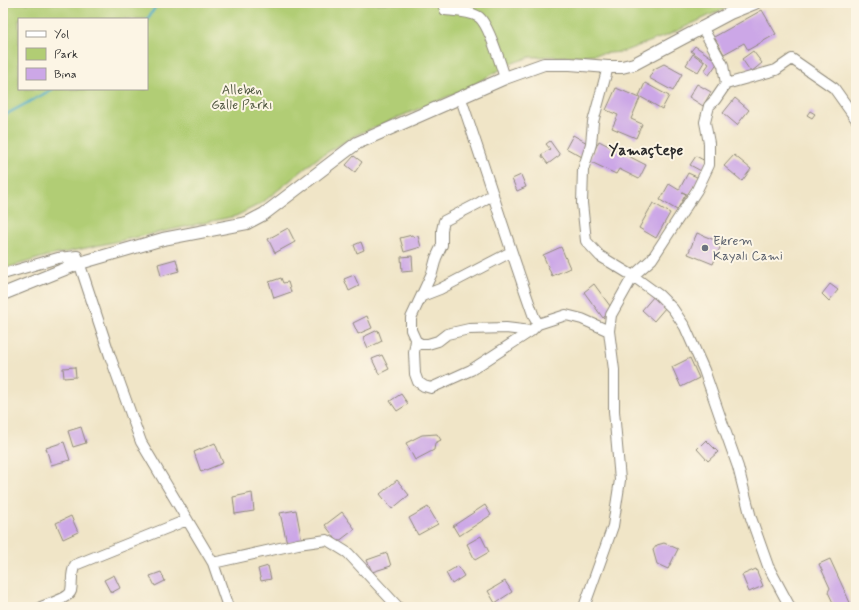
<svg xmlns="http://www.w3.org/2000/svg" width="859" height="610" font-family="Mynerve,sans-serif">
<style>
.green{fill:#b1cd74;stroke:#6e7c50;fill-rule:evenodd}
.lines{fill:none;stroke-linecap:round;stroke-linejoin:round}
.stream{stroke:#46a9c6;stroke-width:2.5}
.building{fill:#cca7e7}
.minor-casing{stroke:#8e8879;stroke-width:12}
.tertiary-casing{stroke:#8e8879;stroke-width:14}
.minor{stroke:#fff;stroke-width:10}
.tertiary{stroke:#fff;stroke-width:12}
.worship-dot{fill:#6b7280;stroke:#fcf5e5;stroke-width:1.5}
.labels{text-anchor:middle;dominant-baseline:central;stroke-width:4;stroke-linejoin:round;paint-order:stroke}
.park-label{font-size:13px;fill:#4c543d;stroke:#fcf5e5}
.worship-label{font-size:13px;fill:#5b616d;stroke:#fcf5e5;text-anchor:start}
.quarter-label{font-size:15px;font-weight:bold;fill:#2b2b2b;stroke:#fcf5e5}
</style>
<rect width="100%" height="100%" fill="#fcf5e5"/>
<filter id="ink" filterUnits="userSpaceOnUse"><feTurbulence type="fractalNoise" baseFrequency=".025" numOctaves="2"/><feDisplacementMap in="SourceGraphic" scale="8" xChannelSelector="R" yChannelSelector="G"/><feConvolveMatrix kernelMatrix="1 2 1 2 8 2 1 2 1" color-interpolation-filters="sRGB"/></filter>
<filter id="wash" filterUnits="userSpaceOnUse"><feTurbulence type="fractalNoise" baseFrequency=".012" numOctaves="4" result="noise"/><feDisplacementMap in="SourceGraphic" scale="16" xChannelSelector="R" yChannelSelector="G"/><feGaussianBlur stdDeviation="0.9" result="paint"/><feColorMatrix in="noise" values="0 0 0 0 0 0 0 0 0 0 0 0 0 0 0 0 0 1.4 0 .05"/><feComposite in="paint" operator="in"/></filter>
<g filter="url(#wash)">
<rect width="100%" height="100%" fill="#f0e5c7"/>
<!-- green -->
<path class="green" d="M3 3H740L717 12 668 35 622 52 573 56 530 57 510 64 466 89 356 135 318 158 262 203 236 216 44 257 3 269ZM19 19H147V89H19Z"/>
<g class="lines">
<!-- stream -->
<path class="stream" d="M147 20 158 3
M3 116 53 89"/>
</g>
<g id="blocks">
<!-- building -->
<path class="building" d="M762 10 776 34 748 50 744 43 724 54 714 37Z
M695 46 718 62 709 75 704 71 709 64 691 51Z
M753 51 762 63 751 72 742 59Z
M693 54 704 62 698 72 686 65Z
M664 64 682 74 673 91 649 78 654 69Z
M645 83 669 96 662 109 639 96Z
M697 84 711 92 703 106 689 97Z
M616 88 640 98 631 119 642 124 636 138 612 128 618 115 606 110Z
M735 98 749 110 737 125 723 113Z
M810 111 815 114 812 118 807 115Z
M573 135 589 144 582 157 566 148Z
M550 141 560 155 548 164 541 155 550 149 546 144Z
M599 141 646 165 639 179 619 169 616 174 589 161Z
M734 155 751 169 742 181 724 166Z
M354 156 362 162 355 172 346 165Z
M696 156 707 162 701 171 690 165Z
M688 173 699 178 689 195 682 192 686 194 677 210 660 200 669 184 679 190Z
M521 175 526 187 517 191 512 179Z
M653 203 670 213 656 238 639 228Z
M288 228 295 242 275 253 268 239Z
M697 233 722 243 713 264 688 254Z
M412 235 413 237 418 236 421 247 404 252 400 238Z
M361 242 364 250 357 253 354 245Z
M561 247 570 268 552 276 543 255Z
M412 256 413 271 402 272 401 257Z
M176 259 179 271 161 276 158 264Z
M354 275 359 286 349 291 344 279Z
M281 278 283 283 288 282 291 292 274 298 269 282Z
M594 284 613 310 603 318 584 292Z
M830 284 838 290 829 301 822 294Z
M654 296 666 307 654 321 642 310Z
M367 316 372 328 358 334 353 323Z
M378 330 382 341 368 348 363 337Z
M382 355 389 369 379 374 372 359Z
M690 358 699 378 681 387 672 367Z
M75 367 76 377 64 378 63 368Z
M401 394 408 404 397 411 390 401Z
M81 427 86 443 73 447 68 431Z
M437 434 441 440 435 443 434 450 415 460 406 443 422 435Z
M706 440 718 452 708 461 697 449Z
M64 442 70 460 51 465 46 448Z
M215 443 223 463 201 472 194 452Z
M397 480 409 495 392 509 380 494Z
M252 493 254 511 235 514 233 497Z
M485 505 491 515 459 536 453 526Z
M428 507 438 524 418 535 409 518Z
M296 510 302 541 287 543 280 513Z
M342 512 355 529 338 542 325 525Z
M71 516 78 532 63 539 56 523Z
M481 536 489 552 475 560 467 544Z
M664 543 678 549 668 569 657 564 653 550 657 545Z
M387 553 391 566 372 572 367 560Z
M830 559 852 607H835L828 592 830 588 819 564Z
M268 566 271 579 261 581 258 569Z
M458 566 464 576 452 584 446 573Z
M756 569 763 586 749 592 742 575Z
M161 572 165 581 155 586 150 576Z
M114 575 120 588 111 593 104 580Z
M505 581 512 592 495 603 488 591Z"/>
</g>
</g>
<g filter="url(#ink)">
<use href="#blocks" fill-opacity="0" stroke="#8e8879" stroke-width="1"/>
<g class="lines">
<!-- minor casing -->
<g class="minor-casing">
<path id="minor" d="M443 3 445 10C456 11 470 11 479 17 489 25 501 65 505 78
M608 67 593 122 591 144 583 170 582 203 586 241 600 256 633 276 659 295 673 309 685 327 704 370 721 419 738 467 751 518 768 566 790 607
M726 84 776 70 792 59 834 88 856 119
M461 99C486 171 508 244 534 317L538 324 566 315 582 319 609 331
M493 194 479 203 444 221 442 230V245L436 258 432 273 411 318V330L416 341 421 344H428L438 341 447 334 469 329 506 328 531 331 538 324
M3 274 58 258 77 256 110 356 141 442 213 563 228 607
M422 296 440 289 511 252
M416 341 414 352 415 374 418 382 424 386 431 388 471 370 531 331
M213 563 298 544 327 540 348 553 398 607
M41 607C48 604 69 598 71 591 73 581 70 575 75 565L187 520
M584 607 613 526 620 480 614 411V370L609 331 611 315 633 276 652 259 697 190 709 165V143L705 122 709 106 715 100 726 84 723 65 702 27"/>
</g>
<!-- tertiary casing -->
<g class="tertiary-casing">
<path id="tertiary" d="M3 294 80 263 163 239 247 223 264 214 357 143 505 78 544 64H570L608 67H622L634 64 730 13 755 3"/>
</g>
<!-- minor -->
<use href="#minor" class="minor"/>
<!-- tertiary -->
<use href="#tertiary" class="tertiary"/>
</g>
</g>
<!-- markers -->
<circle class="worship-dot" cx="705" cy="248" r="4"/>
<g class="labels">
<!-- park labels -->
<g class="park-label">
<text x="242" y="90">Alleben<tspan x="242" dy="15">Galle Parkı</tspan></text>
</g>
<!-- worship labels -->
<g class="worship-label">
<text x="713" y="241">Ekrem<tspan x="713" dy="15">Kayalı Cami</tspan></text>
</g>
<!-- quarter labels -->
<g class="quarter-label">
<text x="646" y="151">Yamaçtepe</text>
</g>
</g>
<!-- margin -->
<rect width="859" height="610" fill="none" stroke="#fcf5e5" stroke-width="16"/>
<!-- legend -->
<rect x="18" y="18" width="130" height="72" fill="#fcf5e5" stroke="#a8a49b"/>
<rect x="26" y="31" width="20" height="6" fill="#ffffff" stroke="#a8a49b"/>
<text x="54" y="38" font-size="12" fill="#2b2b2b">Yol</text>
<rect x="26" y="48" width="20" height="12" fill="#b1cd74" stroke="#a8a49b"/>
<text x="54" y="58" font-size="12" fill="#2b2b2b">Park</text>
<rect x="26" y="68" width="20" height="12" fill="#cca7e7" stroke="#a8a49b"/>
<text x="54" y="78" font-size="12" fill="#2b2b2b">Bina</text>
</svg>
